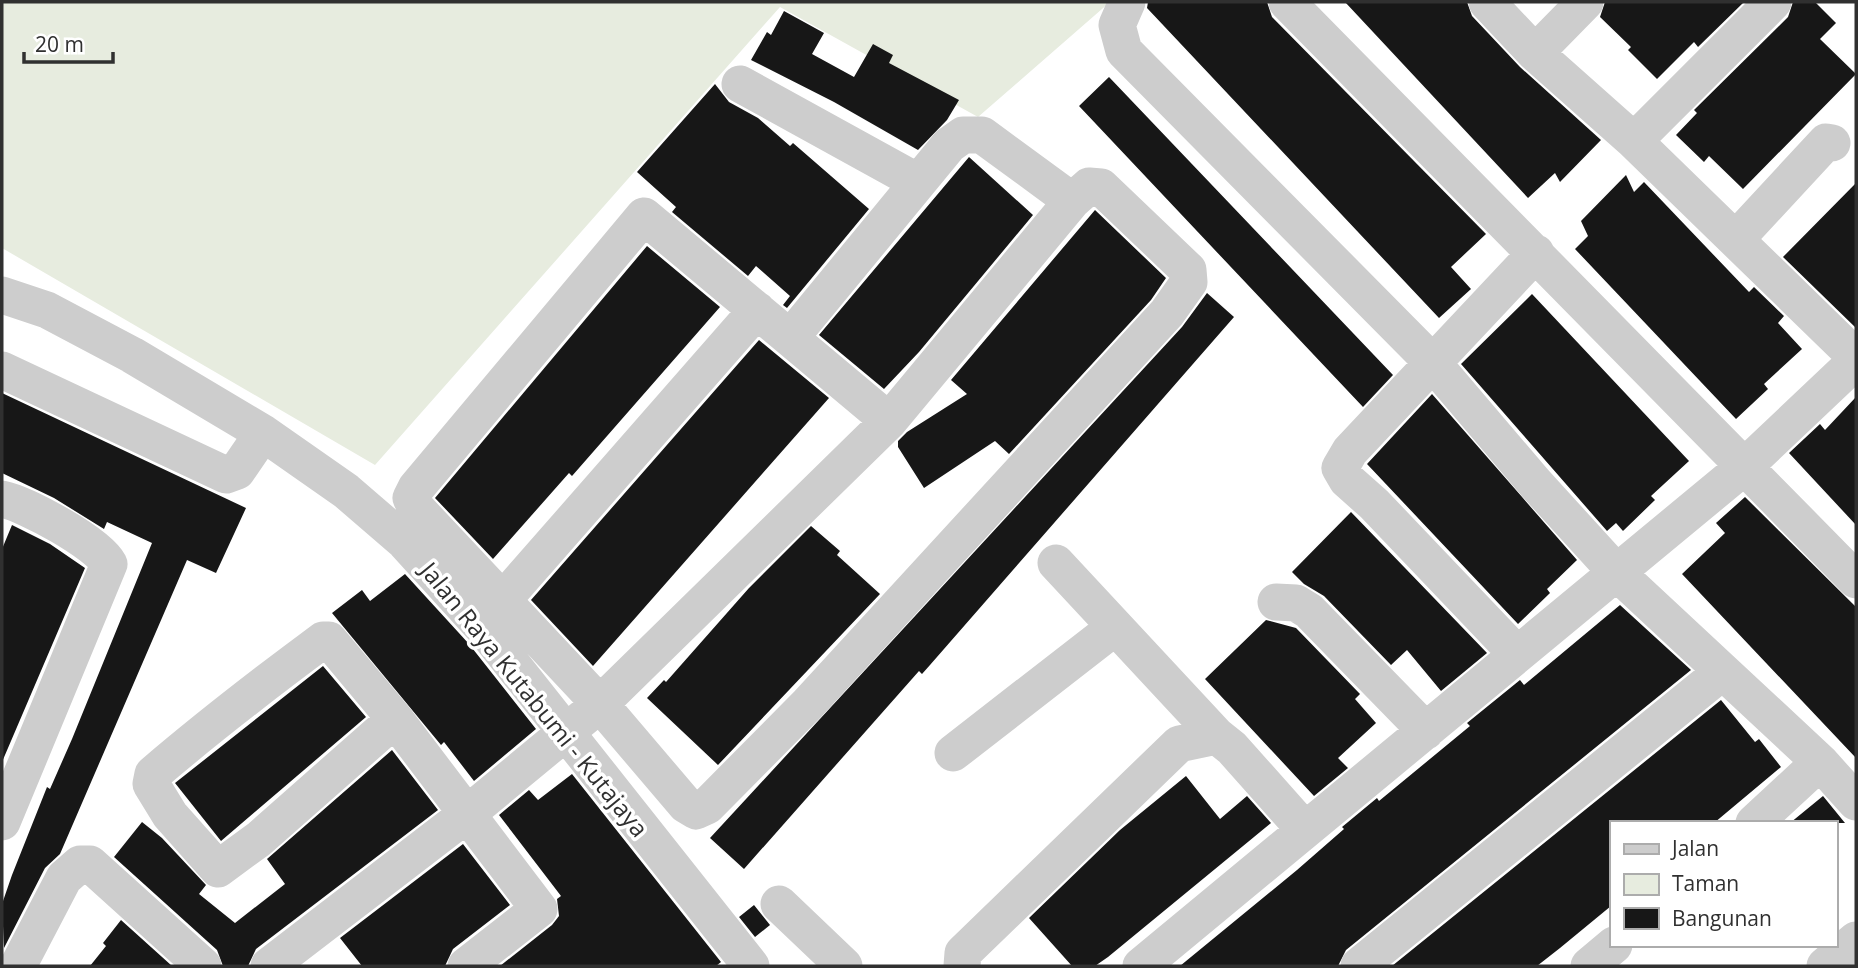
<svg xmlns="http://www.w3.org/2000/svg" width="1858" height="968" font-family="'Open Sans',sans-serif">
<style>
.green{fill:#e7ecdf}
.building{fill:#171717}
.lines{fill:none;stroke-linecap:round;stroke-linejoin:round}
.minor{stroke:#cdcdcd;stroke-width:37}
.labels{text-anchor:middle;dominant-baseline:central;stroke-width:7;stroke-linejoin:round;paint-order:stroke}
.street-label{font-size:24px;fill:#303030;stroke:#fff}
</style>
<rect width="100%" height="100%" fill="#fff"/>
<!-- green -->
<path class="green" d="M2 2H1110L978 117 780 7 375 465 2 248Z"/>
<!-- building -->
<path class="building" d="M1148 2H1267L1272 17 1486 234 1451 267 1471 289 1439 318 1147 8Z
M1345 2H1467L1472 16 1520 67 1601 140 1560 182 1555 173 1528 198Z
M1605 2H1744L1698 47 1694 42 1657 79 1628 50 1631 47 1600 17Z
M1793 2H1815L1836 23 1820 39 1856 74 1743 189 1709 156 1704 162 1676 135 1697 113 1694 110 1788 17Z
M784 11 824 33 812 54 854 77 873 44 893 55 889 63 959 100 947 120 918 150 834 102 751 60 767 32 771 35Z
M1109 77 1393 375 1363 407 1079 106Z
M715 84 729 102 758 118 790 146 793 143 869 209 787 308 783 305 790 296 756 266 748 276 672 212 676 207 637 172Z
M969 157 1033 215 919 352 884 389 819 335Z
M1626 175 1634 192 1644 182 1749 292 1754 287 1784 316 1778 323 1802 349 1764 384 1768 389 1736 419 1575 249 1588 236 1581 221Z
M1856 183V328L1783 257Z
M1095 210 1166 278 1151 300 1009 454 995 441 924 488 898 447V441L907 432 967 394 951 380Z
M647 246 720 307 572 476 569 473 493 559 435 498Z
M1207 293 1234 317 930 665 922 674 919 671 744 869 710 838 1182 327Z
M1532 294 1689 461 1651 496 1655 500 1623 531 1616 523 1607 531 1461 364Z
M759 340 829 398 593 666 531 600Z
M2 393 246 508 216 573 187 560 60 854 45 868 4 948 2 904 12 875 47 787 50 789 72 739 152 543 107 522 104 529 54 498 2 473Z
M1432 394 1577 560 1547 589 1550 593 1518 624 1367 464Z
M1856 397V525L1789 453 1820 424 1825 430Z
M1745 497 1856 607V758L1682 574 1725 533 1716 523Z
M1351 512 1487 653 1441 691 1407 650 1391 665 1324 596 1304 584 1292 572Z
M12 525 50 544 85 568 2 762V549Z
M811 526 840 551 837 555 880 594 718 765 647 698 664 680 666 682 749 588Z
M405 574 469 644 536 729 474 781 444 742 441 745 332 613 362 590 370 601Z
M1620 605 1691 670 1346 950 1338 966H1180L1297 870 1344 829 1342 827 1377 798 1379 801 1470 726 1467 723 1520 680 1524 685Z
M1266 620 1296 628 1360 694 1355 699 1376 723 1338 758 1348 768 1314 796 1205 679Z
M323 666 366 717 221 841 175 783Z
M1721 700 1755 742 1759 739 1781 767 1714 823H1611V906L1560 948 1537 966H1392Z
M392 750 438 810 256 949 248 966H223L217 950 114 857 142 822 162 838 206 885 199 894 235 923 285 884 267 859Z
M572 774 721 962 716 966H500L552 925 559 916 557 899 561 896 499 815 529 790 538 800Z
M1186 776 1220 819 1247 796 1271 823 1108 957 1095 966H1072L1029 918 1120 830Z
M1823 796 1845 823H1790Z
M463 844 510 905 453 949 445 966H362L340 938Z
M754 905 770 925 755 937 739 917Z
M121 920 172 966H90L106 946 103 943Z"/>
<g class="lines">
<!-- minor -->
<path class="minor" d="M1127 2 1117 25 1124 51 1432 362 1535 483 1617 573 1820 762 1856 802
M1287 2 1856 580
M1487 2 1535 53 1634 141
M1773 2 1634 141 1856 357
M1535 53 1585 2
M740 84 916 181
M1737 238 1826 142 1832 143
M2 295 47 310 132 355 263 433 346 491 404 541 485 630 751 966
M791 337 949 145 963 135H982L1072 201
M2 370 226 475 237 471 263 433
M2 499C26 504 98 543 109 564L2 822
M1056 563 1217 736
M502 601 757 310
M1276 602 1296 603 1309 611 1426 731
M1517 654 1374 504 1347 480 1340 468 1350 451 1536 253
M395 719 259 839 218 869 170 815 151 784 153 774C208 727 265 683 323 640H329L395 719 539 909 466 966
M953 753 1114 628
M1754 823 1820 762
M779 904 844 966
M18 966 64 878 80 864H90L203 966
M269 966 467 814 600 704 889 421 1072 201 1089 186 1101 187 1188 270 1189 282 1167 313 808 704 707 806 696 811 686 805 600 704 416 508 411 498 416 488 644 216 889 421
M962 966 963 953 1179 744 1217 736 1232 748 1305 830
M1141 966 1744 467 1856 361
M1359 966 1722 672
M1589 966 1614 945
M1825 966 1856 940"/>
</g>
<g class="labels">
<!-- street labels -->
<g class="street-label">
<text transform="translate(535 699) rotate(51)">Jalan Raya Kutabumi - Kutajaya</text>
</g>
</g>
<!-- border -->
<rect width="1858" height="968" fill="none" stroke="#303030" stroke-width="7"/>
<!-- legend -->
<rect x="1610" y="821" width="228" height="126" fill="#ffffff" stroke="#acacac" stroke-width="2"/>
<rect x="1624" y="844" width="35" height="10" fill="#cdcdcd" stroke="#acacac" stroke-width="2"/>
<text x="1672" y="856" font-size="21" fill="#303030">Jalan</text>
<rect x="1624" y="874" width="35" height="21" fill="#e7ecdf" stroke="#acacac" stroke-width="2"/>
<text x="1672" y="891" font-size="21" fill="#303030">Taman</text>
<rect x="1624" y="908" width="35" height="21" fill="#171717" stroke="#acacac" stroke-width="2"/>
<text x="1672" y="926" font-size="21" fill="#303030">Bangunan</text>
<!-- scale -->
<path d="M24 52v10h89v-10" fill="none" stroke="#303030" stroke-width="3.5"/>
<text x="35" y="52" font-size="21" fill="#303030" stroke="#ffffff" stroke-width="5" paint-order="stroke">20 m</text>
</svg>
